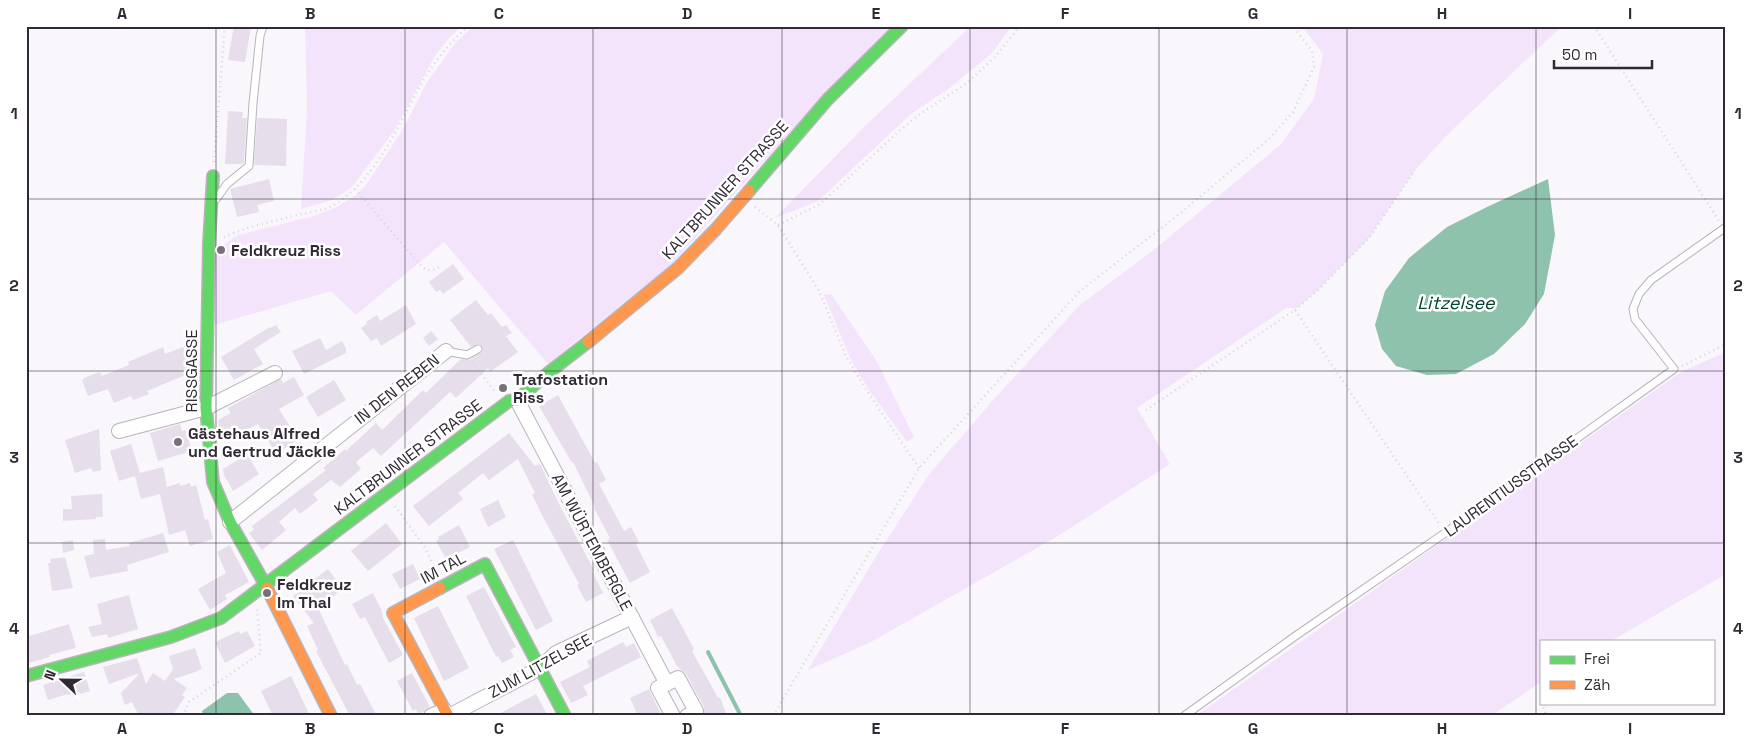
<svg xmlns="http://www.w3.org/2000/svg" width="1752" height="742" font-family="'Space Grotesk',sans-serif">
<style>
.green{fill:#f3e4fc}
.water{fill:#8fc2ad}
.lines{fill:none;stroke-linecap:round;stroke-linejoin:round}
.stream{stroke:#8fc2ad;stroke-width:4}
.building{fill:#e6deea}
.lane-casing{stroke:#b9b4bb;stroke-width:9}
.street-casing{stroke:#b9b4bb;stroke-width:16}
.fast-casing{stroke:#b9b4bb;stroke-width:14}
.slow-casing{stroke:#b9b4bb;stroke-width:14}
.path{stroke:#d6d5d8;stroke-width:2.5;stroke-dasharray:1 4;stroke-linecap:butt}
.lane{stroke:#fefefe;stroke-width:7}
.street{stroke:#fefefe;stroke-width:14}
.fast{stroke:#63d668;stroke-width:11}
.slow{stroke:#ff974d;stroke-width:11}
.grid{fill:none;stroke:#312a35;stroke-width:1;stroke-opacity:0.55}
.poi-dot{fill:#77727a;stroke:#fff;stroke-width:2}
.labels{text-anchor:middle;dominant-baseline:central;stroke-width:5;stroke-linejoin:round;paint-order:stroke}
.street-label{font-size:16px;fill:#312a35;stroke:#fff}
.poi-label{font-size:16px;font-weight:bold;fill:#312a35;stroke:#fff;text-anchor:start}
.water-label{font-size:18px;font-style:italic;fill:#01432f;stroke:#fff}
.neatline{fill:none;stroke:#312a35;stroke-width:2}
.grid-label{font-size:16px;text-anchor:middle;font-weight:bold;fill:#312a35}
</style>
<rect width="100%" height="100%" fill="#f9f7fb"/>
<!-- green -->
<path class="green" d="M305 26H462L449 38 435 56 394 131 352 187 332 200 301 209 307 108Z
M474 26H894L822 96 671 265 548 364 444 242 356 315 331 291 214 325 213 259 219 248 238 235 314 216 337 207 356 195 366 185 402 131 427 82 456 42Z
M971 26H1012L991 54 951 87 911 114 818 201 775 218 865 126Z
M1302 26H1562L1450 132 1415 170 1369 238 1317 291 1297 308H1286L1137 408 1170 464 1058 536 871 642 808 670 877 555 930 473 996 397 1080 305 1155 249 1280 145 1314 99 1323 54Z
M831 294 876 360 914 437 907 442 869 390 851 360 824 295Z
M1726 352V574L1611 641H1541V682L1491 716H1196L1681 372Z"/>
<!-- water -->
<path class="water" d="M1548 179 1555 235 1544 294 1525 324 1494 354 1456 374 1427 375 1396 366 1382 349 1375 325 1385 291 1409 258 1447 227 1489 206Z
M227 693H238L255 716H203L202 711Z"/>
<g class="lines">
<!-- stream -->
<path class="stream" d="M708 652 741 716"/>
</g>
<!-- building -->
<path class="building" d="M234 26H251L245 62 228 60Z
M228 111 243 112 242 118H247L244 163 242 164H225Z
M257 118 287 119 286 166 254 165Z
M269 179 274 201 257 205 259 212 237 217 230 189Z
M453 264 464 279 443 294 440 290 436 292 429 282Z
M476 300 488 315 491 313 502 327 506 325 512 333 506 336 518 352 490 372 488 368 456 398 450 392 381 456 373 448 356 462 361 469 340 487 331 480 313 494 318 500 300 514 295 508 279 522 286 530 262 550 249 533 254 530 252 526 326 470 323 468 345 449 346 451 376 423 382 430 423 390 426 393 461 359 469 360 482 352 483 349 481 345 478 344 471 347 450 320Z
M406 305 416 324 381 346 377 338 371 341 361 328 367 324 366 322 377 315 380 321Z
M276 325 281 332 254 349 263 364 234 380 221 357 270 327V328Z
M431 331 438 339 429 346 423 338Z
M320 338 326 350 342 341 346 349V353L304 374 292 351Z
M163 347 165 354 183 347 185 352 196 348V359L189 361 193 372 147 391 149 394 133 400 131 396 114 403 108 389 88 396 82 380 86 377 100 372 102 376 129 365 128 362Z
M294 377 304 395 279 409 298 440 276 454 258 424 226 440 219 427 218 420 231 413 228 408 281 379 283 383Z
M334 380 346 400 318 417 306 397Z
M558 395 595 463 597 462 606 480 599 484 624 531 631 527 639 542 636 544 650 572 630 583 607 540 610 538 594 508 595 507 573 462 572 463 539 406Z
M180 424 182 431 186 430 192 451 158 461 150 433Z
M99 429 101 470 93 472 91 468 75 473 65 440Z
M509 433 535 466 540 464 558 502 594 570 592 571 603 593 586 602 577 585 579 584 543 517 532 494 535 493 518 459 489 480 483 473 458 493 463 499 429 526 413 506Z
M131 444 140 473 163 467 167 487 180 483V486L190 483 191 487 196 485 205 520 208 519 213 539 190 546 185 530 169 535 160 494 141 499 135 476 119 481 110 451Z
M247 454 259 474 233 491 224 475 223 469Z
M102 494 103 517H96V519L63 521V509H72L71 496Z
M498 500 506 517 488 527 480 509Z
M386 523 402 544 368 571 351 551Z
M459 525 470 547 458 553 460 556 448 562 436 541 439 539 438 537Z
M163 533 169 552 127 565 128 571 90 578 84 556 94 554 93 540 105 539 106 550 130 546 129 543Z
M73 540 74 550 63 553 62 542Z
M513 540 553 621 536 630 494 549Z
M230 545 249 582 225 595 227 599 210 610 198 589 226 573 217 552Z
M65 557 73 588 52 591 48 563H51L50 559Z
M413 564 420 579 400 589 392 574Z
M328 569 343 589 318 608 345 665 347 664 357 685 360 684 377 716H350L316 651 318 650 307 626 314 623 293 596Z
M484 587 516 647 510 650 514 657 502 663 498 656 496 657 466 596Z
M373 593 382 611 383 618 403 655 389 663 365 617 360 619 352 604Z
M129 595 138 629 108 638 107 634 92 637 88 627 102 624 97 604Z
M438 606 469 668 444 681 414 618Z
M672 608 694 649 692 651 718 698 720 697 727 716H704V707L686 674 677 666 661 636 658 637 650 620Z
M69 624 76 648 49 655 50 657 29 663 26 653V637Z
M239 631 240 634 247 631 255 646 225 663 215 642Z
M623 642 626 647 634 643 641 657 583 686 588 695 571 703 560 682 590 667 587 661Z
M195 648 202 669 198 670V671L174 679 187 688 182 695 185 697 172 716H139L132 702 125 705 121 693 140 673 109 684 103 667 137 658 146 684 153 673 165 681 173 669 169 656Z
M84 672 90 691 80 694 79 692 68 695V694L48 700 43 685Z
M412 673 430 707 419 715 416 709 413 711 397 681Z
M291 676 310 716H273L261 691Z
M649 689 650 692 662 716H638L630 698Z
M536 694 548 716H495L523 701Z"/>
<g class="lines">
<!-- lane casing -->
<g class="lane-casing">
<path id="lane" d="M217 198 227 184 249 166 253 103 260 36 263 26
M446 351 467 355 478 349
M1184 716 1294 637 1445 533 1674 369 1635 319 1633 309 1639 294 1651 280 1726 227"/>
</g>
<!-- street casing -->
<g class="street-casing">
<path id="street" d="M517 400 667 684
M119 431 206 408 275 373
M230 522 446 351
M431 716 444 710
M449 716 540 668 556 653 632 617
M673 716 658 688 678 678 696 711 687 716"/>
</g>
<!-- fast casing -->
<g class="fast-casing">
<path id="fast" d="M213 176 209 243 206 408 213 482 230 522 267 588
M749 191 828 99 902 26
M440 588 485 564 565 716
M26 676 171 637 221 618 509 401 517 400 548 373 588 342"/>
</g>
<!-- slow casing -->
<g class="slow-casing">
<path id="slow" d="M588 342 678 268 716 229 749 191
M267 588 331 716
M440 588 393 613 448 716"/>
</g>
<!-- path -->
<path class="path" d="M1594 26 1719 221
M214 162 225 26
M355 189 423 268C431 272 435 270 442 265
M755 207 778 225 819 291 846 356 867 391 919 468
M778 225 820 204 897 133 920 114 966 84 994 58 1020 26
M224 237C248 226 275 221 301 214 312 212 327 210 337 203 380 174 399 122 424 79 436 59 451 42 468 26
M1295 310 1317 291 1369 238 1415 170
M472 362 496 393
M1682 366 1726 344
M1146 410 1295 310 1440 525
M395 506 424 546 437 573
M1541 703 1547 716
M183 716 189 702 261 653 257 609
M773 716 919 468 1080 291 1178 215 1269 139 1293 112 1314 67 1312 51 1293 26"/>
<!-- lane -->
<use href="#lane" class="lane"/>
<!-- street -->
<use href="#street" class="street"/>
<!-- fast -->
<use href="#fast" class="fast"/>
<!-- slow -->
<use href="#slow" class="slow"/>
</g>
<!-- grid -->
<path class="grid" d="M216 26V716M405 26V716M593 26V716M782 26V716M970 26V716M1159 26V716M1347 26V716M1536 26V716M26 199H1726M26 371H1726M26 543H1726"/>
<!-- markers -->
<g class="poi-dot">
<circle cx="221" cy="250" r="5"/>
<circle cx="503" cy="388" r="5"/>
<circle cx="178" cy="442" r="5"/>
<circle cx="267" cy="593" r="5"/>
</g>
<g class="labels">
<!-- street labels -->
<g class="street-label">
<text transform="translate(725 190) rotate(-48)">KALTBRUNNER STRASSE</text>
<text transform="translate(191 371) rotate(-90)">RISSGASSE</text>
<text transform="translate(397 389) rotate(-38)">IN DEN REBEN</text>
<text transform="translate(408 457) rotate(-37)">KALTBRUNNER STRASSE</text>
<text transform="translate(1511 486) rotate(-36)">LAURENTIUSSTRASSE</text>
<text transform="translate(592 542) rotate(62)">AM WÜRTEMBERGLE</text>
<text transform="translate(443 568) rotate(-28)">IM TAL</text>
<text transform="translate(540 666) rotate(-29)">ZUM LITZELSEE</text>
</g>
<!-- poi labels -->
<g class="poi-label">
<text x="231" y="250">Feldkreuz Riss</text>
<text x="513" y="379">Trafostation<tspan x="513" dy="18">Riss</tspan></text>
<text x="188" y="433">Gästehaus Alfred<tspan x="188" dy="18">und Gertrud Jäckle</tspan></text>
<text x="277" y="584">Feldkreuz<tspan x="277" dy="18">Im Thal</tspan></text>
</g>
<!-- water labels -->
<g class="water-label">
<text x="1456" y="302">Litzelsee</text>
</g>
</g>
<!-- border -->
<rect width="1752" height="742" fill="none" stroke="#ffffff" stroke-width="55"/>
<!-- legend -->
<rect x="1540" y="640" width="175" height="65" fill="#ffffff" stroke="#adaaae"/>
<rect x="1550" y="656" width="25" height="8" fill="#63d668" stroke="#adaaae"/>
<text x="1584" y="664" font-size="15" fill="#312a35">Frei</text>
<rect x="1550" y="681" width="25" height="8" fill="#ff974d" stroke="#adaaae"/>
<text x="1584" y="690" font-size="15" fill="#312a35">Zäh</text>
<!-- north arrow -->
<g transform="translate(62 680) rotate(292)" stroke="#ffffff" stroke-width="4" paint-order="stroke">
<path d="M0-4L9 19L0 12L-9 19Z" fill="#312a35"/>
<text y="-8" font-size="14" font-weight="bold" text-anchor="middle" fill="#312a35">N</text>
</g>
<!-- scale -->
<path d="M1554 60v8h98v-8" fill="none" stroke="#312a35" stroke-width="2.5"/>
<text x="1562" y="60" font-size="15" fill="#312a35" stroke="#ffffff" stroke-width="4" paint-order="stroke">50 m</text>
<rect x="28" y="28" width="1696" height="686" class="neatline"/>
<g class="grid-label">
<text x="122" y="19">A</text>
<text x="310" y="19">B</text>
<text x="499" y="19">C</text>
<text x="687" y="19">D</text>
<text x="876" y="19">E</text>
<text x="1065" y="19">F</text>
<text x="1253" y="19">G</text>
<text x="1442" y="19">H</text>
<text x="1630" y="19">I</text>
<text x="14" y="119">1</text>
<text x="1738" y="119">1</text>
<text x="14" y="291">2</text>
<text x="1738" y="291">2</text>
<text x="14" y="463">3</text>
<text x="1738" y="463">3</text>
<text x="14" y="634">4</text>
<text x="1738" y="634">4</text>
<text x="122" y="734">A</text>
<text x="310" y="734">B</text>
<text x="499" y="734">C</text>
<text x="687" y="734">D</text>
<text x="876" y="734">E</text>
<text x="1065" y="734">F</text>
<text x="1253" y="734">G</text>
<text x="1442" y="734">H</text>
<text x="1630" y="734">I</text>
</g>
</svg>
